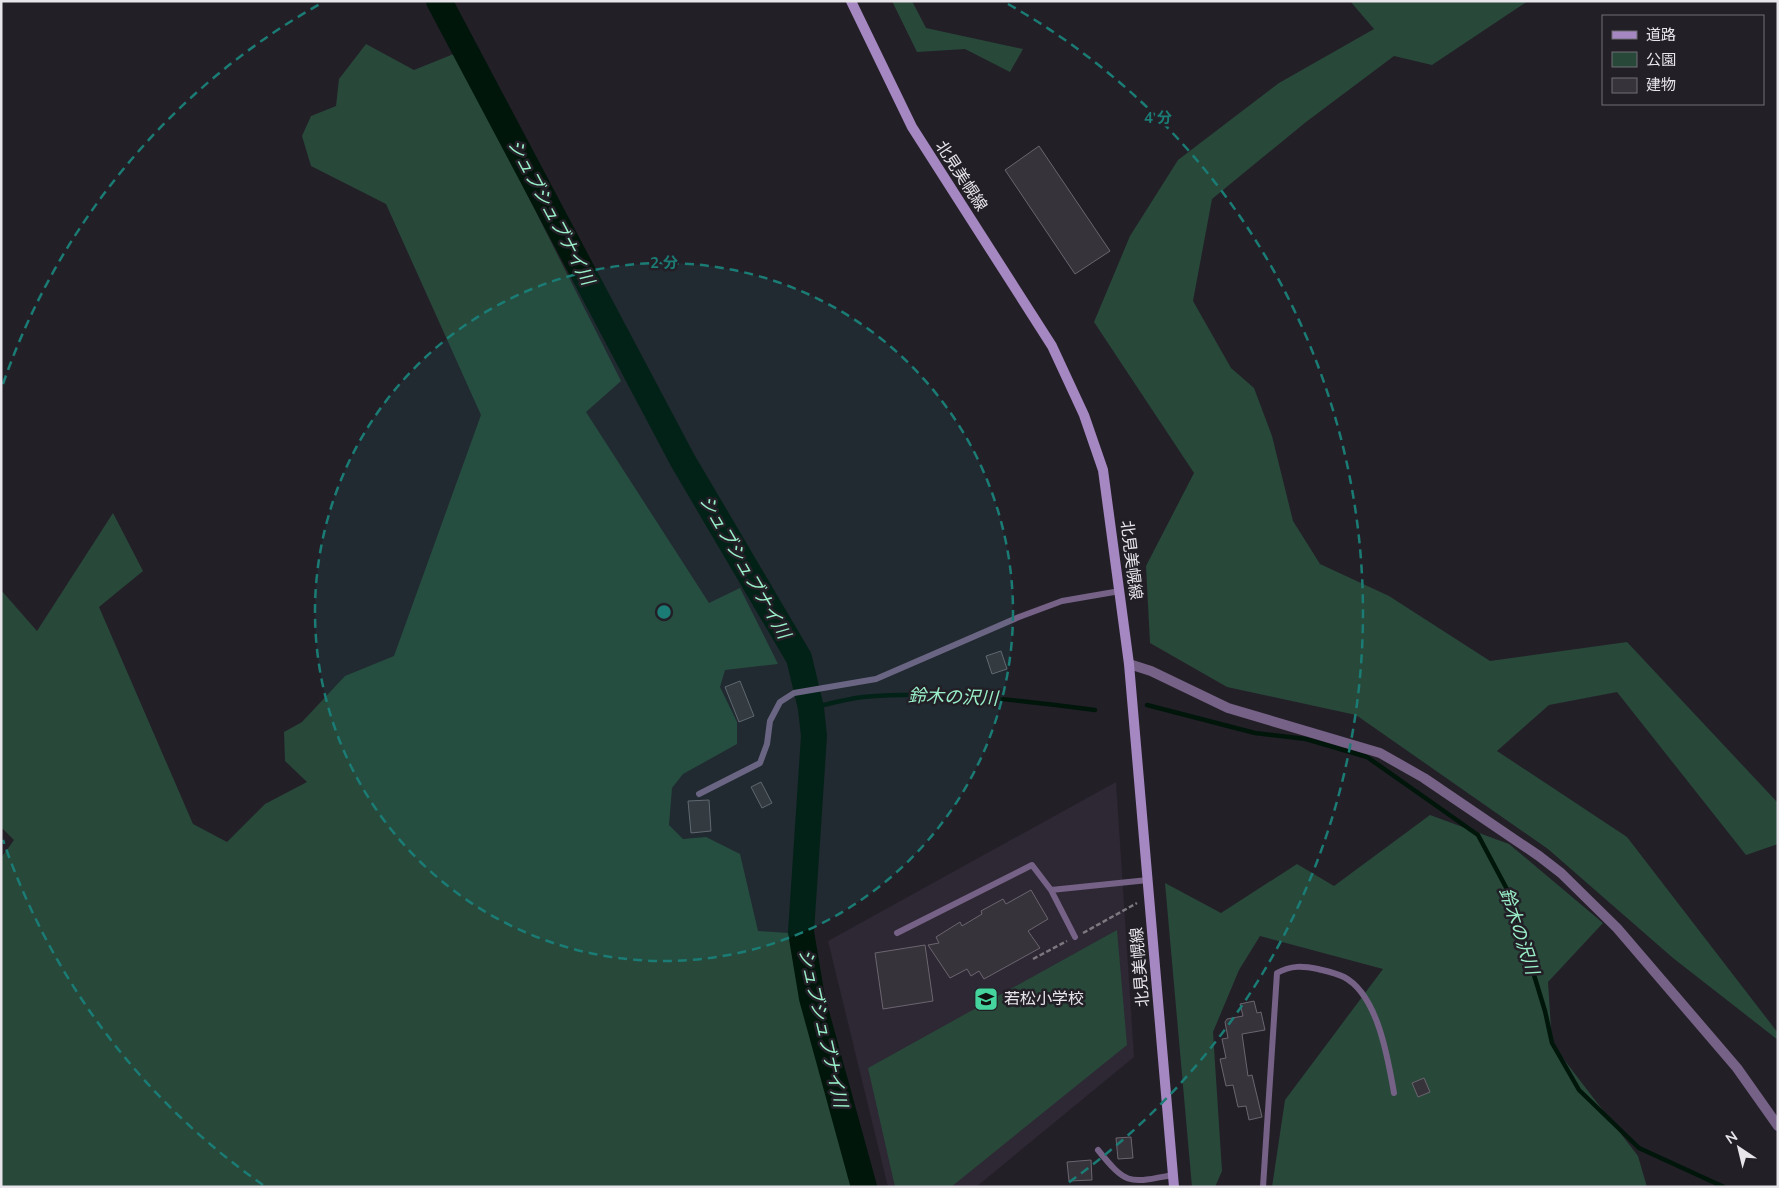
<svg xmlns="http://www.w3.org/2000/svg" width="1779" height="1188" font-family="'Nunito Sans','Noto Sans JP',sans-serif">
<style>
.built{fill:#2e2734}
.green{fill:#28483a}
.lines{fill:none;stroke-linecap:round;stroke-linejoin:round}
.stream{stroke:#00160b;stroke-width:4.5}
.river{stroke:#00160b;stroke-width:26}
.building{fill:#37333b;stroke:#6a656f}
.path{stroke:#7b787f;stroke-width:2.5;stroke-dasharray:5 2.5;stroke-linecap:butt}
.service{stroke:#756286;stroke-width:6}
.minor{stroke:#756286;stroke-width:10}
.secondary{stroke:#a587c1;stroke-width:10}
.ring{fill:none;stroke:#1a7c74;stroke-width:2.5;stroke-dasharray:9 6}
.labels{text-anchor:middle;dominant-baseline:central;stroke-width:5;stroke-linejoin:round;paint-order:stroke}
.street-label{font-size:16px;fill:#e7e5ea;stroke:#231f27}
.poi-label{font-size:16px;fill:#e7e5ea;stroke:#231f27;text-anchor:start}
.water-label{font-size:18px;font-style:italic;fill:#9af1c9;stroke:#231f27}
.centre{fill:#1a7c74;stroke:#231f27;stroke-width:2.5}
.ring-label{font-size:15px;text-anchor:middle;font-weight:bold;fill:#1a7c74;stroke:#231f27;stroke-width:5;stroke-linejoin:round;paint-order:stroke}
</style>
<rect width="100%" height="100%" fill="#231f27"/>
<!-- built -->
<path class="built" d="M1116 782 1134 1057 976 1187H888L828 941Z"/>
<!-- green -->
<path class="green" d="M892 1H912L926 28 1023 49 1010 72 965 49 917 52Z
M1350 1H1528L1432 65 1394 56 1306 122 1212 199 1193 301 1231 368 1254 388 1272 436 1293 521 1320 564 1389 596 1490 661 1627 642 1778 803V844L1746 855 1617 692 1549 705 1497 751 1627 837 1778 1033V1040L1673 958 1548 849 1356 715 1227 687 1150 643 1146 566 1194 473 1094 322 1130 236 1178 160 1279 83 1374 29Z
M366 44 414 70 456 53 621 381 586 412 709 603 740 588 778 664 725 670 720 687 737 722V744L683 774 672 788 669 825 683 839 706 837 740 854 758 931 789 933 814 965 874 1187H1V858L14 840 1 827V590L37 631 113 513 143 571 99 607 193 824 227 842 265 804 307 782 285 761 284 732 302 722 345 676 394 656 481 415 386 204 311 166 302 136 311 116 336 106 339 79Z
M1430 815 1509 844 1603 923 1548 982 1552 1044 1638 1156 1647 1187H1272L1285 1100 1383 969 1260 936 1239 970 1213 1032 1222 1171 1215 1187H1192L1165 883 1221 913 1297 864 1334 886Z
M1117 930 1127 1045 951 1187H895L868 1068Z"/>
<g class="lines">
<!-- stream -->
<path class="stream" d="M1147 705 1255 733 1306 739 1367 757 1478 835 1509 893 1545 1011 1552 1043 1579 1090 1639 1148 1724 1187
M811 708C828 704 846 699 863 697 941 690 1019 700 1095 710"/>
<!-- river -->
<path class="river" d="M439 1 683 461 799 658 811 708 814 736 801 932 812 998 864 1187"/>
</g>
<!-- building -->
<path class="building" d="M1039 146 1110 251 1075 274 1005 170Z
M1001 651 1007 669 992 674 986 656Z
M740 681 754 716 739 722 725 687Z
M761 782 772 803 762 808 751 787Z
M709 800 711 831 691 833 688 801Z
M1031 890 1048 919 1028 931 1040 948 984 979 979 971 971 976 967 969 950 978 928 945 939 943 936 937 960 922 962 926 982 914 981 911 1003 899 1006 904Z
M925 945 933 1001 883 1009 875 953Z
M1254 1001 1257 1013 1261 1012 1265 1030 1242 1034 1248 1076 1252 1075 1262 1117 1249 1120 1246 1106 1238 1107 1233 1085 1226 1086 1220 1059 1226 1058 1222 1039 1228 1038 1225 1022 1227 1019 1243 1016 1240 1004Z
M1424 1078 1430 1092 1418 1097 1412 1083Z
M1131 1137 1133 1158 1118 1159 1116 1138Z
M1091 1160 1092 1180 1069 1181 1067 1162Z"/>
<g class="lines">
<!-- path -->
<path class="path" d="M1083 933 1137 903
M1033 959 1067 941"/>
<!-- service -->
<path class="service" d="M699 794 760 763 767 744 770 721 780 702 794 693 876 679 1019 617 1062 601 1120 591
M1051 890 1075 937
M897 933 1032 865 1051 890 1148 880
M1098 1150C1127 1186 1129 1183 1173 1175
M1263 1187 1277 973C1291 965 1303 966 1318 969 1326 971 1336 973 1344 977 1378 995 1388 1059 1394 1093"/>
<!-- minor -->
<path class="minor" d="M1129 664 1151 671 1228 708 1380 753 1424 778 1539 856 1561 873 1617 928 1737 1068 1778 1126"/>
<!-- secondary -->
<path class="secondary" d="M851 1 912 127 1052 346 1084 415 1103 470 1129 664 1174 1187"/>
</g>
<!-- distance rings -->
<circle cx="664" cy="612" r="349" fill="#1a7c74" fill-opacity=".12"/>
<g class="ring">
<circle cx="664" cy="612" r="349"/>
<path d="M263 1185A699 699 0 0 1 3 840M3 384A699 699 0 0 1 320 4M1008 4A699 699 0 0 1 1065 1185"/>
</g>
<!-- icons -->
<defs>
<g id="school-square" transform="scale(1.25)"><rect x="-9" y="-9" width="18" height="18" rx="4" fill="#46d49e" stroke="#231f27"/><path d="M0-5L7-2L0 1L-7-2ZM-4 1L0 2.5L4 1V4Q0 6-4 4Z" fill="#111"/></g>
</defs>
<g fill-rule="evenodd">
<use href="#school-square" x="986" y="999"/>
</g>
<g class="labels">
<!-- street labels -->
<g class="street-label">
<text transform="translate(961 176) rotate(57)">北見美幌線</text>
<text transform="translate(1131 560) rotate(83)">北見美幌線</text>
<text transform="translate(1140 967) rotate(-95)">北見美幌線</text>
</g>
<!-- poi labels -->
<g class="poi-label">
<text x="1004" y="999">若松小学校</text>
</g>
<!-- water labels -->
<g class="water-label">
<text transform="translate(551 212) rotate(62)">シュブシュブナイ川</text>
<text transform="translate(745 567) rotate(60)">シュブシュブナイ川</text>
<text transform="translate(953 697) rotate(2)">鈴木の沢川</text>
<text transform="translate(1519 931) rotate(72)">鈴木の沢川</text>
<text transform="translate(823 1028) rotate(77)">シュブシュブナイ川</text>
</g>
</g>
<circle cx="664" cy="612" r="8" class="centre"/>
<g class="ring-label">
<text x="1158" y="123">4 分</text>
<text x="664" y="268">2 分</text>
</g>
<!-- border -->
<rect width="1779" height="1188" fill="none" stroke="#e7e5ea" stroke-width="5"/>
<!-- legend -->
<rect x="1602" y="15" width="162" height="90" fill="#231f27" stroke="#716e75"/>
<rect x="1612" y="31" width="25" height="8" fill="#a587c1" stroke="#716e75"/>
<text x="1646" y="40" font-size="15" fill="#e7e5ea">道路</text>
<rect x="1612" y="52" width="25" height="15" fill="#28483a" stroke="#716e75"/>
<text x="1646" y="65" font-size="15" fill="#e7e5ea">公園</text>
<rect x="1612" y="78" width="25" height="15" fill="#37333b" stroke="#716e75"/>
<text x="1646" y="90" font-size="15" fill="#e7e5ea">建物</text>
<!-- north arrow -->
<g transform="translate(1739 1148) rotate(325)" stroke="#231f27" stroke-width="4" paint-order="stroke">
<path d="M0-4L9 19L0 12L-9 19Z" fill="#e7e5ea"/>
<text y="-8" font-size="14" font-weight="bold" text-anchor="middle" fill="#e7e5ea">N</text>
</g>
</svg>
